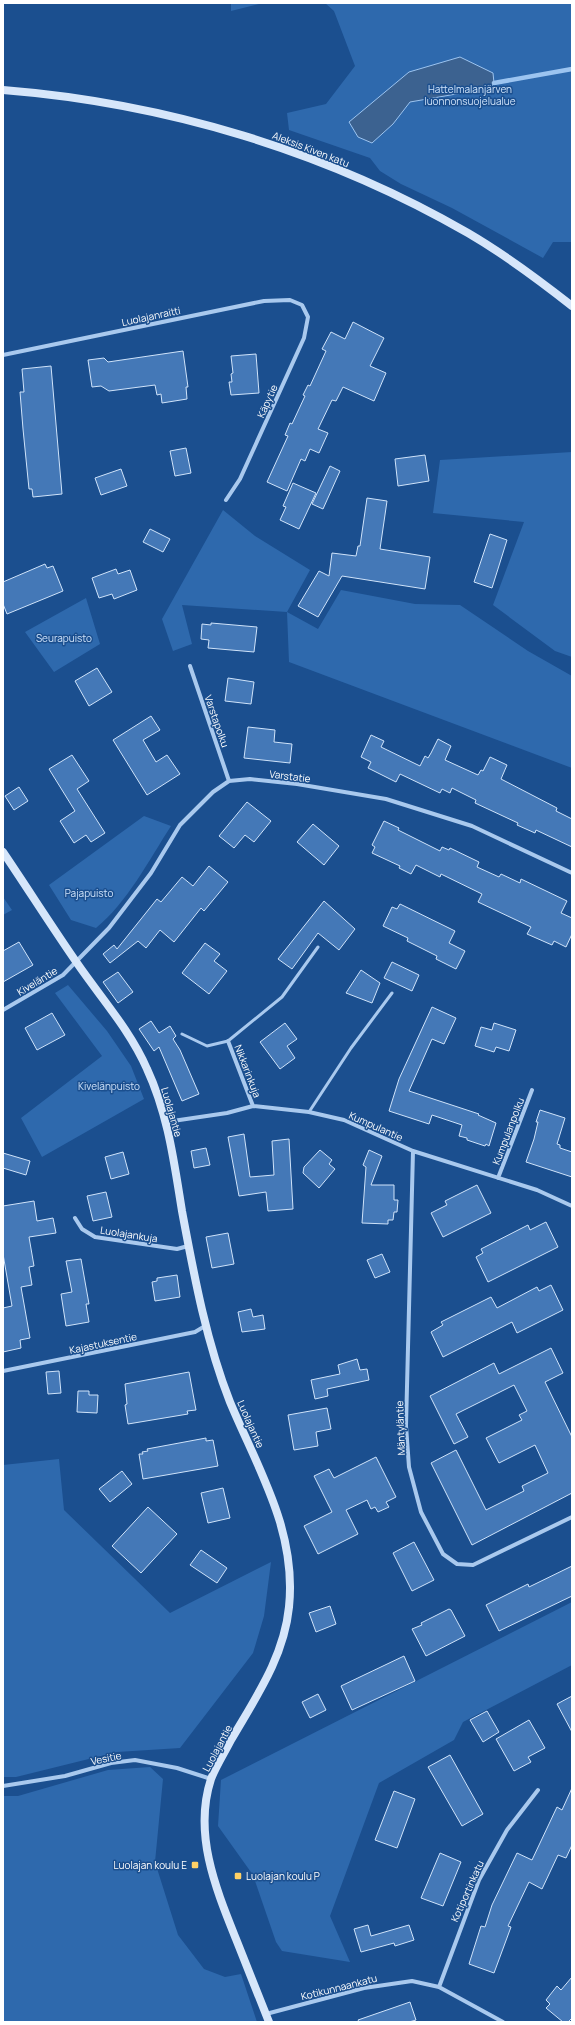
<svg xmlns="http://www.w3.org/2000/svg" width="575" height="2025" font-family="Manrope,sans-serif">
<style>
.green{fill:#2e69ad}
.water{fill:#3c6290;stroke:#9cc4f0}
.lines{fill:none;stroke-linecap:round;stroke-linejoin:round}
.stream{stroke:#9cc4f0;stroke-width:4.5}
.building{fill:#4478b7;stroke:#cfe3fa}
.service{stroke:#a9c9ee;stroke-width:3}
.minor{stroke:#a9c9ee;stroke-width:4}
.secondary{stroke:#d6e6fa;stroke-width:8}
.poi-dot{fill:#ffd166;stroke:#1b4f8f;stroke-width:1.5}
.labels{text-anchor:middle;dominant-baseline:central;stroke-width:3;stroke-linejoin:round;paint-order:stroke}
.park-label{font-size:10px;fill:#cfe3fa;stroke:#1b4f8f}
.street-label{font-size:10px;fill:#fff;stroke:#1b4f8f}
.poi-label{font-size:10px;fill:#fff;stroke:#1b4f8f;text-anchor:end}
</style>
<rect width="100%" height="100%" fill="#1b4f8f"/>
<!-- green -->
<path class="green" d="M231 3H263L231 11Z
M325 3H572V242H553L543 258 452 208 401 184 380 171 370 158 289 130 287 113 326 104 355 66 334 11Z
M572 452V657L555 651 493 605 524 522 433 513 440 460Z
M223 510 255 536 310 570 287 612 318 629 341 590 415 604 460 605 528 651 572 676V768L289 662 287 612 182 605 192 644 173 651 162 619Z
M86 598 100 644 54 672 25 632Z
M144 816 171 826C149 860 127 903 96 928L71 920 49 885Z
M3 897 12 910 3 915Z
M68 985 107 1031 131 1066 144 1099 42 1157 21 1118 102 1056 55 993Z
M59 1459 64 1510 170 1613 271 1562 264 1616 253 1653 180 1748 117 1752 16 1777H3V1465Z
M572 1602V1665L463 1722 454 1740 379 1783 330 1916 350 1962 282 1951 276 1942 253 1875 218 1826 221 1780Z
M150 1767 163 1779 155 1862 178 1935 204 1969 225 1977 241 1974 257 2022H3V1796H18L108 1770Z"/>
<!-- water -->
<path class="water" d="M460 57 493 73 494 83 491 88 410 102 393 124 372 143 358 137 349 122 409 72Z"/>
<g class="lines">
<!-- stream -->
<path class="stream" d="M494 83 572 69"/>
</g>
<!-- building -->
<path class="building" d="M353 322 384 338 370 366 386 373 374 401 343 387 336 401 332 400 318 429 328 433 319 453 310 449 305 461 301 459 287 491 267 482 288 436 285 435 290 423 292 424 305 396 303 395 308 385 310 386 326 351 322 349 331 332 345 339Z
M183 351 188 387H186L187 399 162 403 161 394 157 395 155 385 109 391 101 386 92 387 88 360 104 358 108 362Z
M256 354 259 393 231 395 229 382H232L231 374 233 373 231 356Z
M51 366 62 494 33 497 32 489H29L23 429 20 392H24L22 369Z
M186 448 191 473 175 476 170 451Z
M425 455 429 481 398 486 395 459Z
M330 466 340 471 323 509 312 504Z
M121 469 127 486 101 495 95 478Z
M293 483 316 493 299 529 280 520 286 507 283 506Z
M367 498 387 501 380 549 430 557 425 589 342 576 318 617 298 606 319 571 329 576 332 553 356 556 358 546H360Z
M150 529 170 539 163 552 143 542Z
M490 534 507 540 492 588 474 582Z
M45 564 47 568 53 566 63 591 7 614 3 604V582Z
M116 569 118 574 130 570 137 590 114 599 112 594 99 598 92 578Z
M211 623 257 627 254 652 208 648 209 640 201 639 202 624 211 625Z
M97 668 112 692 89 706 75 681Z
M228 678 254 682 251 704 225 701Z
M151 716 160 730 143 740 156 762 167 755 180 774 147 795 113 740Z
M248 727 275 730 274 742 292 744 290 763 244 758Z
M371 735 384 741 381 747 420 766 425 756 428 758 431 753 438 739 451 746 445 760 478 775 481 770 483 771 490 757 507 765 501 779 557 808 556 811 572 819V847L536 830 535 833 517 825 518 823 475 803 476 800 452 788 450 793 442 789 440 793 400 774 396 782 368 768 371 762 361 757Z
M72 755 89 781 77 789 105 833 91 842 86 835 74 843 60 821 75 811 49 769Z
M19 787 28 801 14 810 5 796Z
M247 802 271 821 254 842 245 835 234 848 219 836Z
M384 821 399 828 398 830 440 851 442 847 449 850 450 848 479 862 477 867 499 877 501 874 520 883 521 879 567 901 561 913 572 918V934L566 947 554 941 552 945 527 934 531 927 478 902 482 894 441 874 440 877 416 865 411 874 399 868 400 866 372 853 375 847 372 845Z
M313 824 339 846 324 865 297 842Z
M209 866 228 882 204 911 201 908 174 942 160 930 146 948 138 941 110 963 103 954 114 945 117 949 157 899 161 902 182 877 193 886Z
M324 901 355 929 339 950 318 933 292 969 278 959Z
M400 904 455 931 449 943 465 951 456 969 436 959 437 956 407 941 408 938 383 926 392 907 397 909Z
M19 942 33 965 3 982V951Z
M205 943 220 954 214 961 227 971 209 994 182 973Z
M392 962 419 975 412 991 384 978Z
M361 970 380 983 372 1003 346 993Z
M118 972 133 992 118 1003 103 982Z
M432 1007 456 1018 444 1044 432 1039 409 1091 479 1114 478 1115 496 1123 489 1146 486 1144 485 1146 467 1140V1138L459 1136 462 1125 432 1115 429 1124 389 1111 399 1079Z
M52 1013 65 1035 37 1050 25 1028Z
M151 1021 159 1033 170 1026 176 1036 173 1039 180 1050 199 1094 182 1101 159 1047 154 1051 139 1029Z
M285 1023 297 1039 287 1046 295 1058 280 1069 260 1042Z
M494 1023 516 1030 509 1051 496 1047 494 1052 475 1046 481 1027 492 1030Z
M540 1110 565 1118 557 1144 560 1145V1148L572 1152V1177L526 1162 534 1139 538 1122H536Z
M244 1134 250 1177 274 1175 272 1141 289 1139 293 1209 268 1211 266 1192 239 1196 228 1137Z
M206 1148 210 1165 194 1168 191 1151Z
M320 1150 332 1160 329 1164 335 1169 319 1188 303 1173 304 1167Z
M369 1150 382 1156 371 1185H394V1200H398L397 1212H394L393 1220H388V1224L362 1223 366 1167 363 1165Z
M123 1152 129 1174 111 1179 105 1157Z
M3 1153 30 1161 26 1175 3 1168Z
M477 1185 491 1213 443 1237 431 1213 447 1205 445 1201Z
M106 1192 112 1217 93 1221 87 1196Z
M34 1201 37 1221 53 1218 56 1233 29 1237 34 1266 29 1267 32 1285 21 1287 30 1338 20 1340 21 1348 3 1352V1308L12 1306 3 1254V1206Z
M546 1222 558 1247 488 1282 476 1257 483 1253 481 1249 528 1225 530 1230Z
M228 1233 234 1264 212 1268 206 1237Z
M382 1254 390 1272 375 1278 367 1260Z
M81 1259 89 1304H86L89 1322 66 1326 61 1294 72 1292 66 1261Z
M177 1275 180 1297 155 1301 152 1282 157 1281V1278Z
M551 1285 563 1310 517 1333 512 1322 443 1357 431 1332 443 1325 441 1322 491 1297 497 1308 537 1287 539 1291Z
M251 1309 253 1317 263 1315 265 1329 242 1332 238 1312Z
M551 1348 563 1373 545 1382 572 1437V1493L472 1545 431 1463 456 1450 486 1510 524 1491 522 1486 548 1473 535 1445 499 1463 486 1438 522 1420 519 1415 527 1411 514 1385 456 1414 468 1437 454 1444 430 1396 494 1363 499 1374Z
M357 1359 360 1370 367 1369 369 1380 327 1389 328 1396 315 1399 311 1380 340 1374 338 1365Z
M59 1371 61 1393 48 1394 46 1372Z
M189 1372 196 1410 187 1411 188 1414 128 1424 125 1405 127 1404 125 1384Z
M78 1391H89V1395H98L97 1413 77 1412Z
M327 1408 331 1429 316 1432 318 1446 294 1450 288 1415Z
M206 1438V1441L213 1440 218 1466 143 1479 139 1454H143L142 1452 148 1451 147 1449Z
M376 1457 396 1497 386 1502 389 1507 378 1512 375 1507 371 1509 367 1500 346 1510 358 1534 318 1554 304 1526 332 1512 314 1476 329 1469 334 1478Z
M122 1471 132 1484 110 1502 99 1489Z
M223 1488 230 1518 208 1523 201 1493Z
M148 1507 177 1534 141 1573 112 1546Z
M414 1542 434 1580 412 1591 393 1553Z
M201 1550 227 1568 217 1583 190 1565Z
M572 1566V1596L499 1631 486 1605 528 1584 529 1587Z
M330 1606 336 1624 316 1632 309 1613Z
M449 1609 451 1610 465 1636 426 1656 412 1629 422 1625 421 1623Z
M404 1656 415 1681 352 1710 341 1686Z
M318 1694 326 1710 310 1718 302 1702Z
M572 1696V1732L557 1704Z
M487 1711 499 1732 483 1742 470 1720Z
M529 1720 545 1748 528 1757 531 1762 514 1771 496 1739Z
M450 1755 483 1814 462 1826 428 1767Z
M572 1788V1845L566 1858 558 1855 542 1889 529 1882 508 1926 511 1927 494 1973 469 1964 481 1926 485 1927 492 1905 517 1853 532 1860 557 1807 562 1810Z
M394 1791 415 1799 397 1848 375 1840Z
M440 1853 461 1862 443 1906 421 1898Z
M368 1925 371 1936 409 1925 414 1940 395 1946 394 1943 361 1952 354 1929Z
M572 1977V2018L568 2022H563L546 2008 550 2004 546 2000 557 1986 561 1990Z
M410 2002 416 2020 409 2022H359L358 2020Z"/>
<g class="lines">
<!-- service -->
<path class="service" d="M182 1034 207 1046 228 1041 282 997 318 947
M309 1112 351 1048 392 993"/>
<!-- minor -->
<path class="minor" d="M3 355 264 301 290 300 302 305 308 317 304 338 240 479 226 500
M190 666 229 781
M3 1010 63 975 109 928 151 873 180 825 213 792 229 781 250 779 297 784 386 799 472 826 572 873
M228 1041 253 1106
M166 1122 227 1113 253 1106 309 1112 344 1120 413 1151 537 1190 572 1206
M413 1151 406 1426 409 1467 421 1512 443 1554 457 1564 473 1565 572 1517
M498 1178 532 1090
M75 1218 82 1229 95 1237 177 1249 188 1246
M3 1371 195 1332 205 1326
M3 1786 65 1776 111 1763 135 1760 177 1768 211 1779
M439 1987 479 1880 507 1830 538 1790
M266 2014 364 1988 412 1981 439 1987 503 2022"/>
<!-- secondary -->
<path class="secondary" d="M3 90C166 103 326 151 468 233 504 254 539 280 572 306
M3 852C28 889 52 927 77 963 101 998 130 1030 147 1069 168 1114 174 1162 182 1211 194 1275 206 1341 230 1402 258 1469 297 1531 289 1607 284 1657 256 1697 231 1740 225 1752 216 1766 211 1779 193 1834 216 1889 236 1939 247 1967 258 1995 269 2022"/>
</g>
<!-- markers -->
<g class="poi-dot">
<rect x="191" y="1861" width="8" height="8" rx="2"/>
<rect x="234" y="1872" width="8" height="8" rx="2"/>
</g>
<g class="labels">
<!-- park labels -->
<g class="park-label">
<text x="470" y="89">Hattelmalanjärven<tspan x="470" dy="12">luonnonsuojelualue</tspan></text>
<text x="64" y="638">Seurapuisto</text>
<text x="89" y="893">Pajapuisto</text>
<text x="109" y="1086">Kivelänpuisto</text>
</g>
<!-- street labels -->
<g class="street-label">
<text transform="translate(311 149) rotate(21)">Aleksis Kiven katu</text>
<text transform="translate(151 316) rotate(-12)">Luolajanraitti</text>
<text transform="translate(267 401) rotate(-66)">Käpytie</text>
<text transform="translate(217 721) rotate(71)">Varstapolku</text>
<text transform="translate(290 776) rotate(7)">Varstatie</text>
<text transform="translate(37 981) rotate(-31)">Kiveläntie</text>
<text transform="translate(248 1071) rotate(69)">Nikkarinkuja</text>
<text transform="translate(172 1112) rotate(74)">Luolajantie</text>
<text transform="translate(376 1126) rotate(24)">Kumpulantie</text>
<text transform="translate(508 1131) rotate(-69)">Kumpulanpolku</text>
<text transform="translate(129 1234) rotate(9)">Luolajankuja</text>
<text transform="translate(103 1343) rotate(-12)">Kajastuksentie</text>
<text transform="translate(251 1424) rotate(66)">Luolajantie</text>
<text transform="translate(400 1428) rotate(-92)">Mäntyläntie</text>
<text transform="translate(217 1748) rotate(-62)">Luolajantie</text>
<text transform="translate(106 1758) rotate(-12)">Vesitie</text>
<text transform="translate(467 1891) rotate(-66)">Kotiportinkatu</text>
<text transform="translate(339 1987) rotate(-14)">Kotikunnaankatu</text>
</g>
<!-- poi labels -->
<g class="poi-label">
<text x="187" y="1865">Luolajan koulu E</text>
<text x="246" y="1876" text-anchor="start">Luolajan koulu P</text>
</g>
</g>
<!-- border -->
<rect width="575" height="2025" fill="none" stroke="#ffffff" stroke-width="8"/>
</svg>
